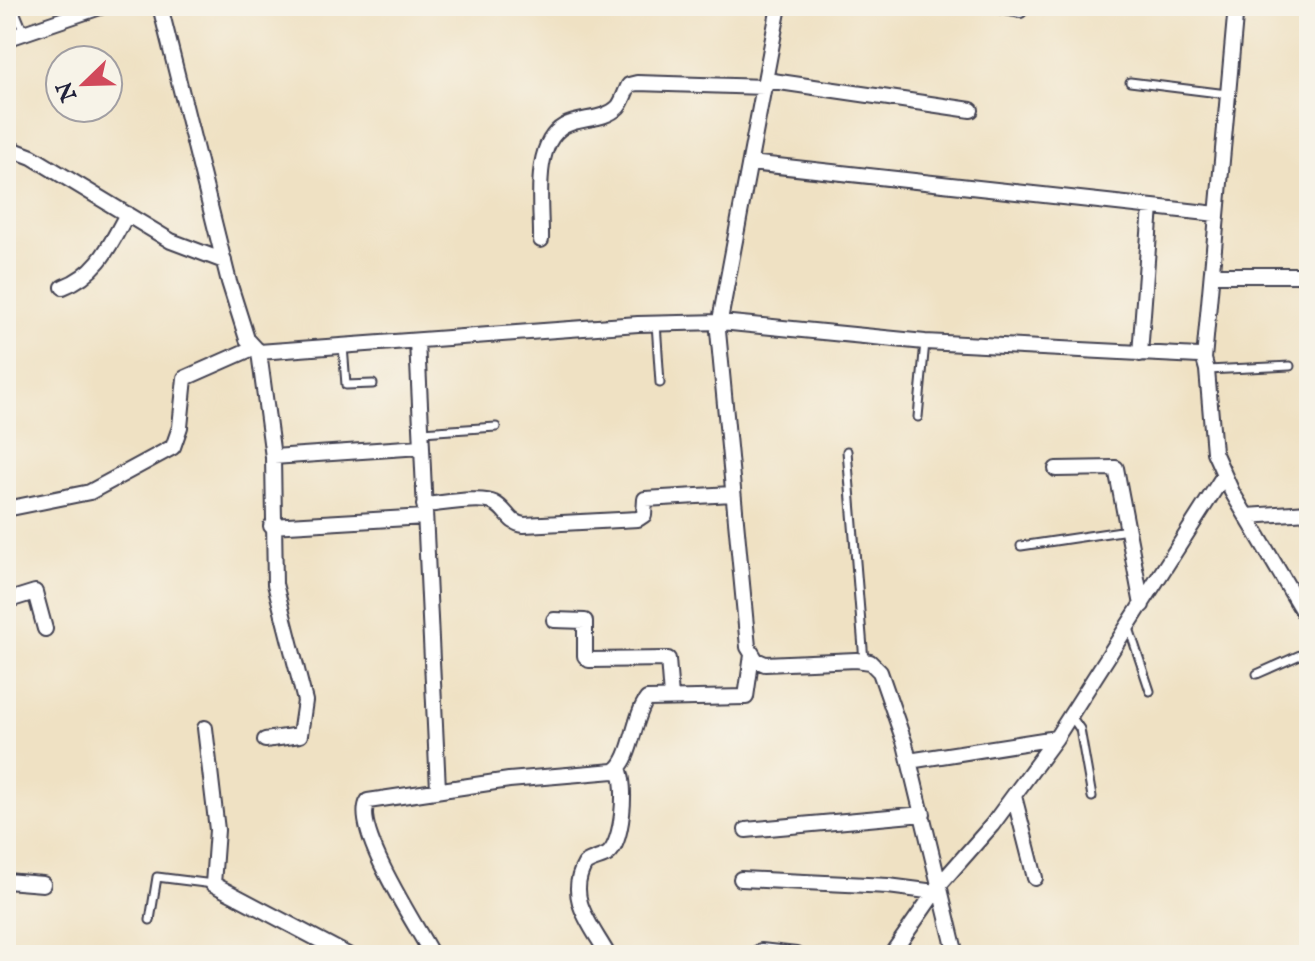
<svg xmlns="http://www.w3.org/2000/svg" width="1315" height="961" font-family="'IM FELL English',serif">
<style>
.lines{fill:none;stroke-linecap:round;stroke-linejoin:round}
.service-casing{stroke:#413f4f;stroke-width:11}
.minor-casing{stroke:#413f4f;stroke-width:18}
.service{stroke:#fff;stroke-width:7}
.minor{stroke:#fff;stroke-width:14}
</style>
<rect width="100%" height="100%" fill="#f7f3e8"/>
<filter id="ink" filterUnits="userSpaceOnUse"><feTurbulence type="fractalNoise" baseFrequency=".0125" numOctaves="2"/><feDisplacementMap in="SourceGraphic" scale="16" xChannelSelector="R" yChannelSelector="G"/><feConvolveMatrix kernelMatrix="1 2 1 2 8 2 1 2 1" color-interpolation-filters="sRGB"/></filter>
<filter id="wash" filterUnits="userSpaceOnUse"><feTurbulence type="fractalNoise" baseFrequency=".006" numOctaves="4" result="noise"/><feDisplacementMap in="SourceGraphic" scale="32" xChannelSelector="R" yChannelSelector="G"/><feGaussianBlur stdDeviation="1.8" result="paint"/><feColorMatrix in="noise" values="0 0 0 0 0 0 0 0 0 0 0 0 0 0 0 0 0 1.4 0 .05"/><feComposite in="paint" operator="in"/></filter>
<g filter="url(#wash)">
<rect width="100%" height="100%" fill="#efe1c3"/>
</g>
<g filter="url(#ink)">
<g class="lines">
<!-- service casing -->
<g class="service-casing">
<path id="service" d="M13 6 24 33
M468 6V8
M754 6 779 7
M1130 82 1227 94
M656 323 660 383
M343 346 346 385 373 384
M1207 370 1290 366
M918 417 925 342
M422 432 496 427
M847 451 864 661
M1021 546 1128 530
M1129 628 1150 691
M1257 674 1309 651
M1071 716 1080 729 1092 797
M150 920 157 877 213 884"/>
</g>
<!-- minor casing -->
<g class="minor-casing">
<path id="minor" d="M160 6 229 282 247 339 259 352 638 324 721 322 925 342 1199 356 1204 359 1207 370 1214 452 1232 492 1309 622
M779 6 718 331 748 647 756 660 765 664 856 660 870 662 880 672 905 744 956 955
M1000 6 1020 10
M6 39 103 6
M766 80 971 110
M6 147 32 157 171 241 224 261
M750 163 1217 214
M541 240C542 208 531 145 564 126 580 117 604 121 618 107 623 101 625 92 629 85L637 83 765 87
M1212 275H1309
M63 287C98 274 110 245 127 214
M417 341 438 789
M259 352 273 457 275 584 305 701 300 735 265 740
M1140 354 1151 207
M1204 359 1236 6
M273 457 421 447
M1056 469 1116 468 1142 605
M424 505C440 504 481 496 494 503 507 509 508 523 524 525L638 519 644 515 645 499 732 494
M6 509 90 492 173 447 180 427 185 378 253 348
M1247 516 1309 512
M271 526 425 517
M6 601 35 592 45 629
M554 620 585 621V656L589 660 668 659 671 697
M205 728 217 830 213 884 348 955
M909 761 1056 738
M1014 796 1035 878
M746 830 923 814
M741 879 888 886 935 892
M6 881 43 884
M761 951 796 955
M432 955C417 926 351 828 368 801L509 780 614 771C632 762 633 717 647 699L746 697 752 655
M608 955C592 926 565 898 585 864 592 859 602 858 608 854 623 842 627 785 619 769
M891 955 941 883 992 825 1056 738 1224 475"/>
</g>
<!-- service -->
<use href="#service" class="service"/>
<!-- minor -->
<use href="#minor" class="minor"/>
</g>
</g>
<!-- margin -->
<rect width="1315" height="961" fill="none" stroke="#f7f3e8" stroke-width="32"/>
<!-- north arrow -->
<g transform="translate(84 84) rotate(247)"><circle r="38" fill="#f7f3e8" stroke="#a29fa3" stroke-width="2"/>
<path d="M0-6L14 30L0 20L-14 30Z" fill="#d1495b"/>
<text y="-12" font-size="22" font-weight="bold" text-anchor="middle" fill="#22223b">N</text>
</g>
</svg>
